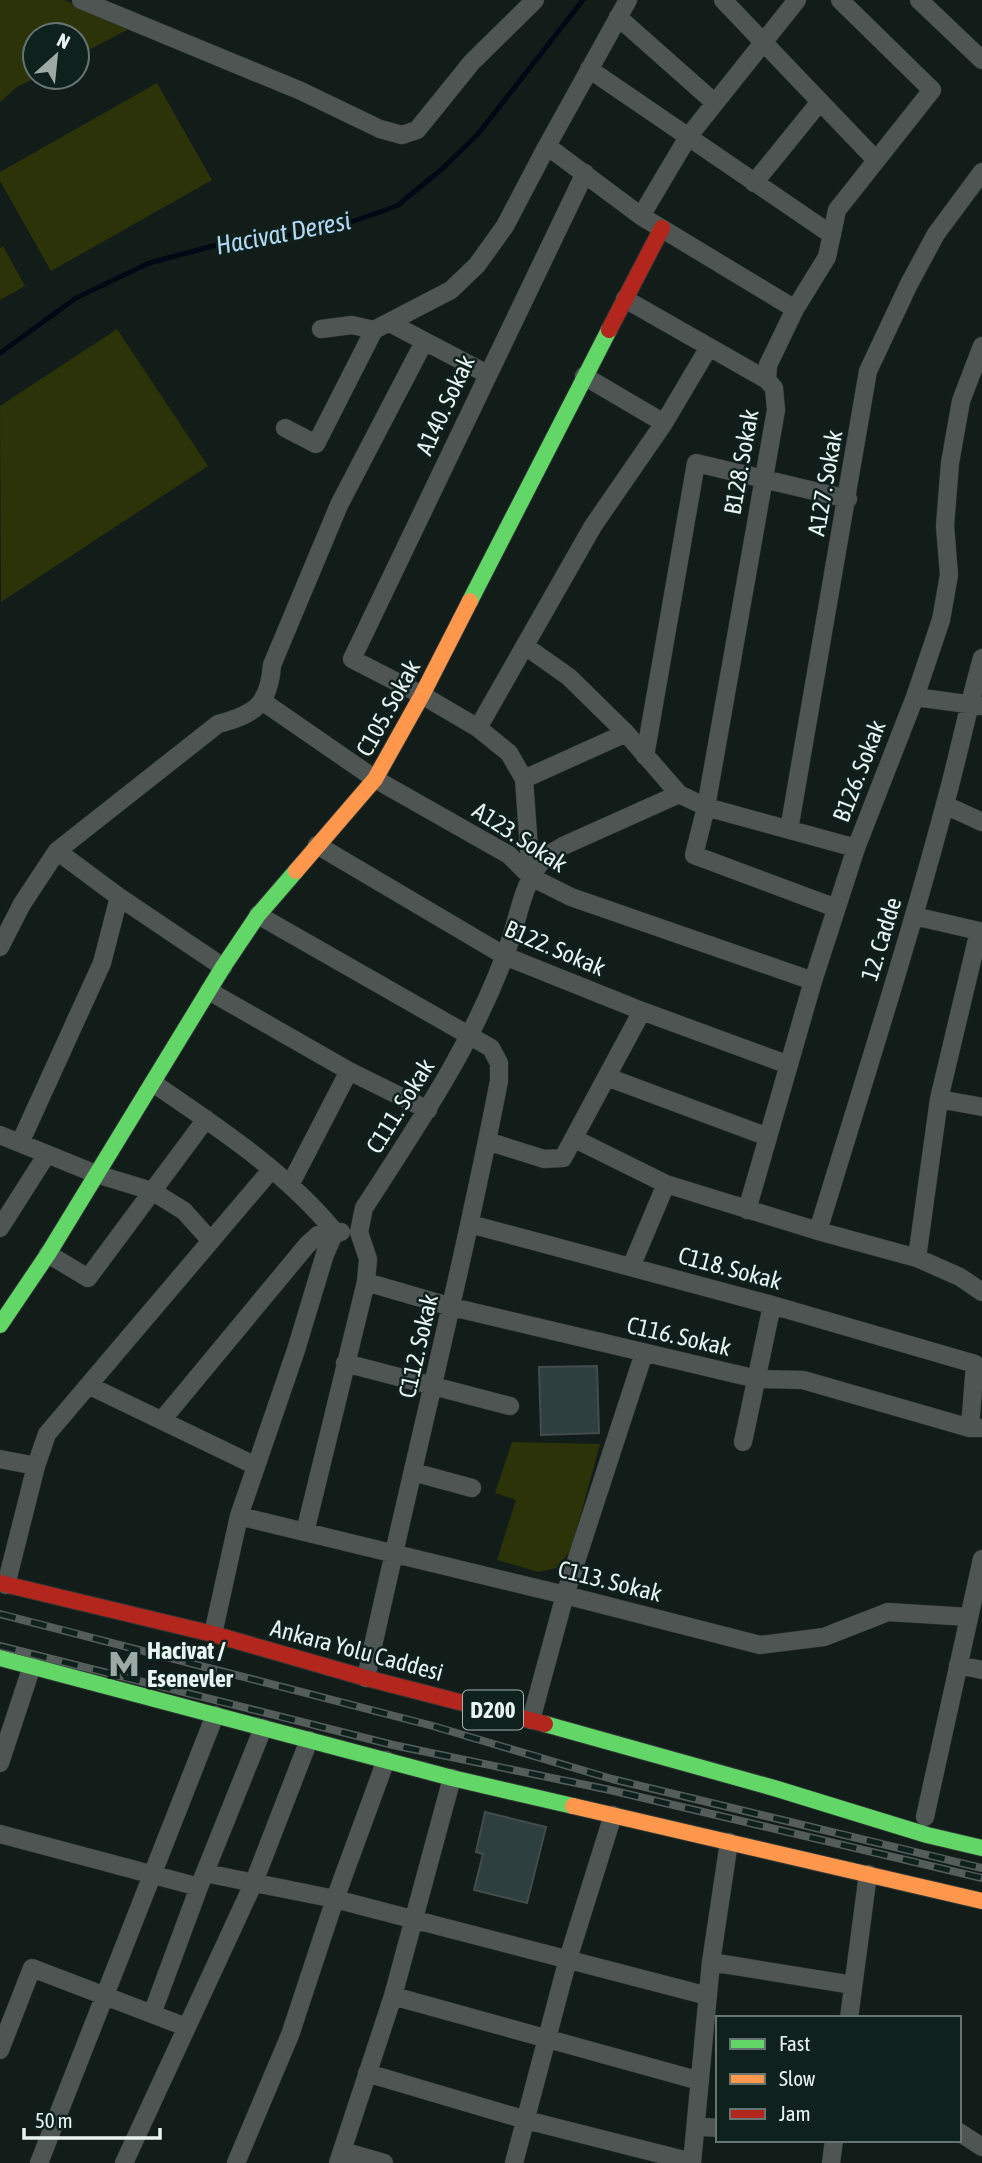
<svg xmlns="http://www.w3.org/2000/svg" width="982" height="2163" font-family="'Asap Condensed',sans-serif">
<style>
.green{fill:#2d3308}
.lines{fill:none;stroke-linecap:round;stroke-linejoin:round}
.stream{stroke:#020814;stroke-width:5}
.building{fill:#2e3f3f;stroke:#434c4c;stroke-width:2}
.street-casing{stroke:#2e3533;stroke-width:19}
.fast-casing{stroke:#2e3533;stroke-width:18}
.slow-casing{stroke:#2e3533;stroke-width:18}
.jam-casing{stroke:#2e3533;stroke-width:18}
.street{stroke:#4e5553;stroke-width:18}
.fast{stroke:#63d668;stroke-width:16}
.slow{stroke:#ff974d;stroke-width:16}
.jam{stroke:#b3261e;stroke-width:16}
.rail-casing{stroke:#545d5a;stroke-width:8}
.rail{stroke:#0e211d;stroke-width:5;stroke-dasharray:16;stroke-linecap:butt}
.labels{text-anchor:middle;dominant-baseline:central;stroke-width:5;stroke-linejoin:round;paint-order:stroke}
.shield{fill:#0e211d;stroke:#a7b5b1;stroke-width:2}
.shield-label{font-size:23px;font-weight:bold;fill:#e9f4f1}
.street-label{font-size:24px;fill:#e9f4f1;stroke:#0e211d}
.poi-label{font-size:24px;font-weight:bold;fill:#e9f4f1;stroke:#0e211d;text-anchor:start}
.water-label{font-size:26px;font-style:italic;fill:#b4d8f4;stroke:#0e211d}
</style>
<rect width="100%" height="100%" fill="#121d1a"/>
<!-- green -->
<path class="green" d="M0 0H64L131 28 77 56V35H35V77H37L17 87 0 102Z
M157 83 212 180 51 271 0 181V172Z
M3 246 25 286 0 300V248Z
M117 329 208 466 1 602 0 406Z
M512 1442 600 1444 571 1550 556 1568 539 1572 497 1560 516 1500 495 1493Z"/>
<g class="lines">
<!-- stream -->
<path class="stream" d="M0 353 76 298 149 263 217 245 328 230 397 206 443 168 478 134 583 0"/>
</g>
<!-- building -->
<path class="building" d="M597 1366 599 1433 541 1435 539 1367Z
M485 1812 546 1827 527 1903 474 1890 483 1854 476 1852Z"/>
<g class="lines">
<!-- street casing -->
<g class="street-casing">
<path id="street" d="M81 0 301 91 380 129 402 135 417 130 472 62 535 0
M723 0 875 159
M919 0 982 60
M618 17 715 103
M589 69 832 235
M547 146 641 216 795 309
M754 183 819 103
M641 216 688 137 797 0
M625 299 767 380
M390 323 487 374
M321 329 352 325 374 330 451 290 477 265 505 226 547 146 628 0
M584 376 664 423
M285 428 316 444 374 330
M525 646 569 677 626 733 679 794 706 807 856 848
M915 697 982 706
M262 701 375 779 509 855 531 877 571 897 813 981
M478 728 593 526 664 423 709 347
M645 756 696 463 848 499
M524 779 626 733
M945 805 982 822
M789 830 868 371 909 284 936 234 982 172
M317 845 505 956 642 1011 789 1065
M57 851 119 897 223 967
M531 877 524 779 509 753 478 728 422 695 352 659 585 173
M836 908 694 855 706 807 776 410 774 388 767 380 768 365 795 309 827 257 837 210 932 90 840 0
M258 915 491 1048 499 1063V1081C460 1281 409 1479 366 1678
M914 916 979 931 939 1099 917 1258
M0 947 22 904 57 851 218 724C255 714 269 705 272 665L339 505 424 342
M209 991 349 1071 428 1110
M607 1077 768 1137
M153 1083C217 1127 285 1171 335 1232L325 1254 296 1350 239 1516 213 1634
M939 1099 982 1107
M0 1135 96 1174 152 1191 184 1211 211 1241
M575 1139 666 1184 818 1231 917 1258 960 1277 982 1292
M487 1141 544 1159 563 1158 642 1011
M20 1143 102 963 119 897
M290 1185 349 1071
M747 1210 813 981 856 848 915 697 941 620 949 575 945 526 950 463 961 401 982 346
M470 1224 772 1305 975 1364 970 1428
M0 1228 47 1154
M818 1231C861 1090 906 950 944 808 958 758 968 707 982 658
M48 1254 88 1278 206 1119
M631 1267 666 1184
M366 1282 452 1307 757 1379 803 1380 970 1428H982
M345 1363 510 1406
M90 1386 256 1466
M162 1420 307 1245 318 1235 341 1232
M743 1442 772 1305
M0 1459 36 1466
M413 1472 472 1488
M239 1516 565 1595 760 1645 824 1637 888 1612 969 1617
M305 1532 366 1282 368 1259 359 1232 364 1208C419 1123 477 1038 510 941 519 915 524 878 545 858 550 853 557 850 563 846L679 794
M6 1585 36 1466 47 1434 271 1170
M958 1665 982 1670
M531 1720 565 1595 644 1353
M0 1763 32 1666
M925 1817 982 1559
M0 1834 199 1887
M205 1873 335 1899 708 1996
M711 1962 853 1985
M393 1996 700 2081
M152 2014 199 1887 263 1728
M849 2018 868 1874
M0 2050 32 1968 186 2027
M367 2073 526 2120 692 2162
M696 2126 718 2128
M959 2132 982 2147
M342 2151 384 2163
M39 2163 215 1715
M124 2163 254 1882 309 1740
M236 2163 290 2035 335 1899 386 1760
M338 2163 393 1996 452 1778
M514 2163 568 1959 613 1815
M692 2163 711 1962 729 1842
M831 2163 834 2140"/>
</g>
<!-- fast casing -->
<g class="fast-casing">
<path id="fast" d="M470 601 609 330
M0 1325 48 1254 223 967 258 915 296 871
M0 1658 452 1778 573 1806
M545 1724 774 1788 927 1835 982 1848"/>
</g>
<!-- slow casing -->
<g class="slow-casing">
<path id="slow" d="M296 871 375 779 422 695 470 601
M573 1806 982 1901"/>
</g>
<!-- jam casing -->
<g class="jam-casing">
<path id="jam" d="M609 330 662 228
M0 1583 213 1634 366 1678 545 1724"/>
</g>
<!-- street -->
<use href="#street" class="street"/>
<!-- fast -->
<use href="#fast" class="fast"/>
<!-- slow -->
<use href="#slow" class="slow"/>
<!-- jam -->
<use href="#jam" class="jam"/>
<!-- rail casing -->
<g class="rail-casing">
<path id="rail" d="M0 1614 433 1726 612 1779 982 1868
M0 1646 393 1745 610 1790 982 1878"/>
</g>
<!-- rail -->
<use href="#rail" class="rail"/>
</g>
<!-- icons -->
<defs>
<g id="metro-bare" transform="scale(2.415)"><path d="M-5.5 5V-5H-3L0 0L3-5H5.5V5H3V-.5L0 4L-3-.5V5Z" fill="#9ea9a6" stroke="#0e211d" stroke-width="2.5" paint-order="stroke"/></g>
</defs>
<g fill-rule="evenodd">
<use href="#metro-bare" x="124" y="1664"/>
</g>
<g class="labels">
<!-- shield labels -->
<rect class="shield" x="463" y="1690.5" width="60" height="39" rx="5"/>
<g class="shield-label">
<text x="493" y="1710">D200</text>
</g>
<!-- street labels -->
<g class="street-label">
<text transform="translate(445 405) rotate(-65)">A140. Sokak</text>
<text transform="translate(741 462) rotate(-80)">B128. Sokak</text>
<text transform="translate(825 483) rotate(-80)">A127. Sokak</text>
<text transform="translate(388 708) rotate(-61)">C105. Sokak</text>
<text transform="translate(859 771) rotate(-69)">B126. Sokak</text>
<text transform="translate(520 837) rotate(33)">A123. Sokak</text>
<text transform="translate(881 939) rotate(-73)">12. Cadde</text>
<text transform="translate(555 948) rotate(23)">B122. Sokak</text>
<text transform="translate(400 1106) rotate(-58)">C111. Sokak</text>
<text transform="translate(730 1268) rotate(15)">C118. Sokak</text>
<text transform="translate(679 1336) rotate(13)">C116. Sokak</text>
<text transform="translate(418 1346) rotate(-77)">C112. Sokak</text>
<text transform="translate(610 1581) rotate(14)">C113. Sokak</text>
<text transform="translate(357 1650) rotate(15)">Ankara Yolu Caddesi</text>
</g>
<!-- poi labels -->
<g class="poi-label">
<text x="147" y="1650">Hacivat /<tspan x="147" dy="28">Esenevler</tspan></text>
</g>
<!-- water labels -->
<g class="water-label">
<text transform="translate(283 233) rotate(-11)">Hacivat Deresi</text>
</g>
</g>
<!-- legend -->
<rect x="716" y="2016" width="245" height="126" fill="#0e211d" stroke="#667572" stroke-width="2"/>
<rect x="730" y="2039" width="35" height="10" fill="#63d668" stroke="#667572" stroke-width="2"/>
<text x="779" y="2051" font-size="21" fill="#e9f4f1">Fast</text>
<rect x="730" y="2074" width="35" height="10" fill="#ff974d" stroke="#667572" stroke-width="2"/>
<text x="779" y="2086" font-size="21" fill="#e9f4f1">Slow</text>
<rect x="730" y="2109" width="35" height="10" fill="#b3261e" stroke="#667572" stroke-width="2"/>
<text x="779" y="2121" font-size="21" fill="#e9f4f1">Jam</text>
<!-- north arrow -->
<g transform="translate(56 56) rotate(27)"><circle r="33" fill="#0e211d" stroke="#667572" stroke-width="2"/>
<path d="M0-5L12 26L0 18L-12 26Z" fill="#9ea9a6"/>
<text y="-10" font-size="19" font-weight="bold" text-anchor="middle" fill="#e9f4f1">N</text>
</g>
<!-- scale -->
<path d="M24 2128v10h136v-10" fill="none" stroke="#e9f4f1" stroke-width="3.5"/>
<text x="35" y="2128" font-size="21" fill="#e9f4f1" stroke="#0e211d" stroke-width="5" paint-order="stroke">50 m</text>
</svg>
